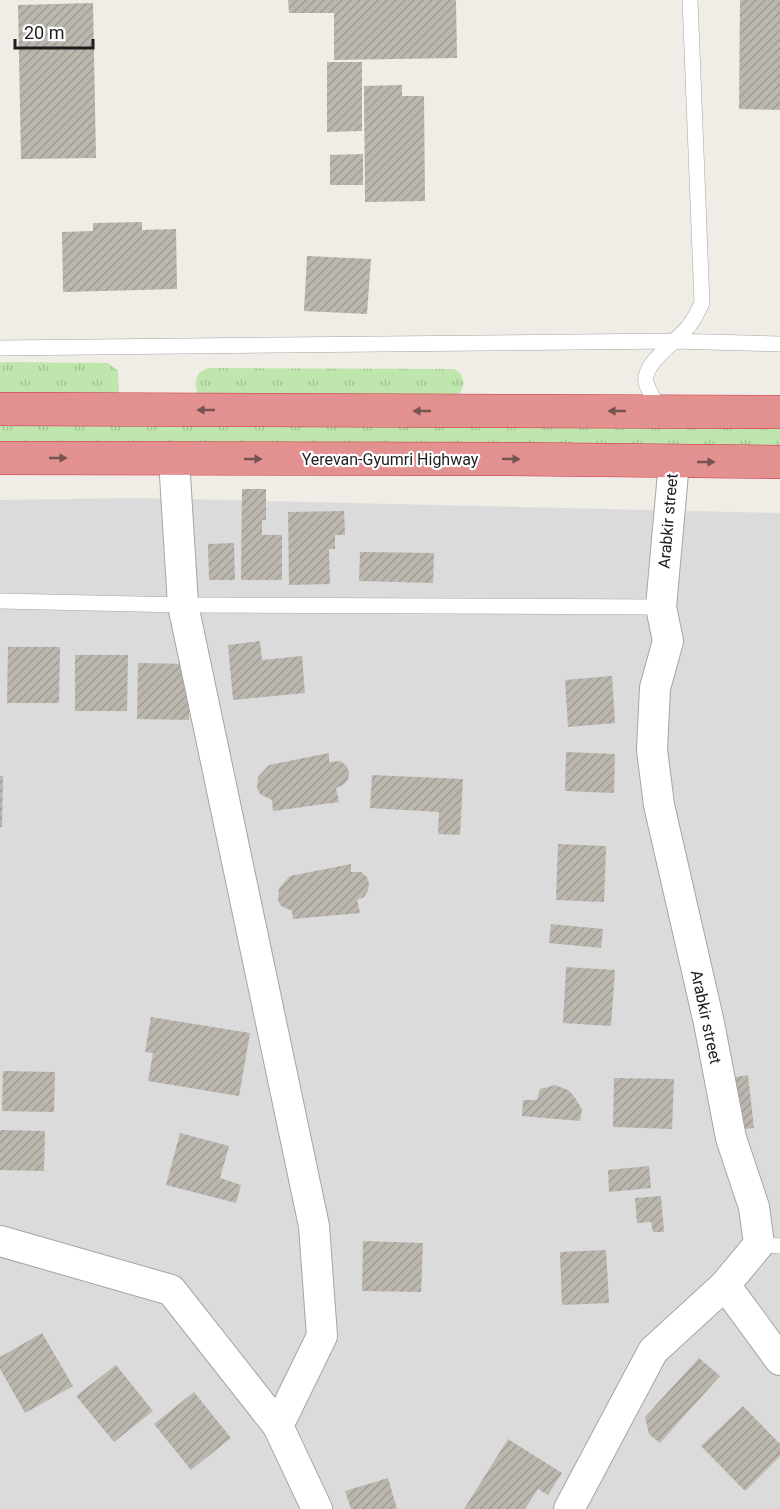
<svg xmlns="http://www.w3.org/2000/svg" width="780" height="1509" font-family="Roboto,sans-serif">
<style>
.residential{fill:#dcdbdb}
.grass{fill:url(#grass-tufts)}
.building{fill:url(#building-hatch)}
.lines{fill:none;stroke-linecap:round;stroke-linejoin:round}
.lane-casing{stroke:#a5a5a5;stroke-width:16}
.street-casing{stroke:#a5a5a5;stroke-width:32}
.highway-casing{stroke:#d12e46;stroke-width:34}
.lane{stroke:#fff;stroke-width:15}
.street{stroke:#fff;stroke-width:30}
.highway{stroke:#e29190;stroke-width:33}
.oneway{fill:#765251}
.labels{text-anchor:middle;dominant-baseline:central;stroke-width:4.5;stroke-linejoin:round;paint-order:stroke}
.street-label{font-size:16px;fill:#1e1e1e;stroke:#fff}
</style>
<defs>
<pattern id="grass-tufts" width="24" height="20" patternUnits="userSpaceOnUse" patternTransform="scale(1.5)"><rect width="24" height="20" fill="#bee6ad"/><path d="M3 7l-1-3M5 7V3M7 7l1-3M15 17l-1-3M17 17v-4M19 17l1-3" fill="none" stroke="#a3c594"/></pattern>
<pattern id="building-hatch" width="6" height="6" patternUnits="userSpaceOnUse" patternTransform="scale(1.5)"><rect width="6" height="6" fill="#bbb6ae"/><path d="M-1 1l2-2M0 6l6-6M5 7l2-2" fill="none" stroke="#a09c95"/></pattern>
</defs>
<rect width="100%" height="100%" fill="#efede5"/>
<!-- residential -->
<path class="residential" d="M137 498 780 513V1509H0V500Z"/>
<!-- grass -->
<path class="grass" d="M0 362 108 363 118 371 119 391 112 398 0 401Z
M208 368 454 369 461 374 464 384 460 393 451 396 199 395C194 386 195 381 199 373Z
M0 425 780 427V447L0 444Z"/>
<!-- building -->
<path class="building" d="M288 0H456L457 58 334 60V13H289Z
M740 0H780V110L739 109Z
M93 3 96 158 21 159 18 5Z
M327 62H362V131L327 132Z
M402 85V96H424L425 201 365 202 364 86Z
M363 154V185H330V155Z
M142 222V230L176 229 177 289 63 292 62 232 93 231V223Z
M307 256 371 259 367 314 304 311Z
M242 489H266V520H262V535H282V580H241Z
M344 511 345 535H335V549H329L330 584 289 585 288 512Z
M234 543 235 580H209L208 544Z
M360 552 434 553 433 583 359 581Z
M260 641 262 660 302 656 305 693 233 700 228 645Z
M8 647H60L59 703H7Z
M75 655H128L127 711H75Z
M138 663 190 664 189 720 137 719Z
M612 676 615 723 568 727 565 680Z
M566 752 615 754 614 793 565 791Z
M329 753V762L340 761 346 765 349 772 348 780 343 785 336 788 339 802 273 811 272 800 260 794 257 788 258 777 269 765Z
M372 775 463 779 460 835 438 834 439 812 370 808Z
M0 776H3L2 827H0Z
M558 844 606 846 604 902 556 900Z
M351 864V872H361L367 877 369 884 368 891 364 897 357 900 360 913 293 919 292 911 281 906 278 900 279 888 290 876Z
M551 924 603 929 601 948 549 943Z
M566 967 615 970 611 1026 563 1023Z
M151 1017 250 1033 239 1096 148 1081 153 1053 145 1052Z
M3 1071 55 1072 54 1112 2 1111Z
M748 1075 754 1128 737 1130 731 1078Z
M614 1078 674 1079 672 1129 613 1127Z
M555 1085 568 1090 573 1095 582 1109 580 1121 522 1116 523 1100H537L540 1089Z
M0 1130 45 1131 44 1171 0 1170Z
M180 1133 229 1146 220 1178 241 1185 236 1203 166 1185Z
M649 1166 651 1188 609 1192 608 1170Z
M661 1196 664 1232H653L651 1222 637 1223 635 1198Z
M363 1241 423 1243 421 1292 362 1291Z
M606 1250 609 1303 562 1305 560 1252Z
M42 1333 73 1386 25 1413 0 1369V1357Z
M699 1358 720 1376 660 1443 649 1434 645 1417Z
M116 1365 153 1411 114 1442 76 1396Z
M194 1392 231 1438 191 1470 154 1424Z
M743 1406 780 1444V1456L745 1491 701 1446Z
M508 1439 562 1473 548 1495 538 1489 525 1509H464Z
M388 1478 397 1509H351L345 1491Z"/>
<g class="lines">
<!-- lane casing -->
<g class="lane-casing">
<path id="lane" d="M0 348 673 341 780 344
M660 411C656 402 648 391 646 382 642 364 678 340 688 327 694 320 698 311 702 303L690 0
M0 601 183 605 661 607
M759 1244 780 1246"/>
</g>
<!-- street casing -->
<g class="street-casing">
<path id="street" d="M174 459 183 605 314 1226 322 1336 278 1426 317 1509
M0 1241 171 1290 278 1426
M725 1285 780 1360
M569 1509 653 1351 725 1285 759 1244 754 1207 731 1138 709 1023 659 805 652 750 655 688 668 641 661 607 674 462"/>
</g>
<!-- highway casing -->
<g class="highway-casing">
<path id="highway" d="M0 409 780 412
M0 458 510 459 780 462"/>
</g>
<!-- lane -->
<use href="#lane" class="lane"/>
<!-- street -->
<use href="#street" class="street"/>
<!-- highway -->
<use href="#highway" class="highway"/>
</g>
<!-- one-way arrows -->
<defs><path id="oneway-solid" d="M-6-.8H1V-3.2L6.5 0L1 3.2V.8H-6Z" transform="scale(1.5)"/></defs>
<g class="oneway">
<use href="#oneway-solid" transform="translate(206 410) rotate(-180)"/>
<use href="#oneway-solid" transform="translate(422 411) rotate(-180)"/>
<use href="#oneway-solid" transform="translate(617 411) rotate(-180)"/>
<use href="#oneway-solid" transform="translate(58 458)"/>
<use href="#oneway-solid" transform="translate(253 459)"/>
<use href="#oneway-solid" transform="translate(511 459) rotate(1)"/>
<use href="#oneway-solid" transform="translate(706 462)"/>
</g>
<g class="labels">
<!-- street labels -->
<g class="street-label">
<text x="390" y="459">Yerevan-Gyumri Highway</text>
<text transform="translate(668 521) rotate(-85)">Arabkir street</text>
<text transform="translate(706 1017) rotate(78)">Arabkir street</text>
</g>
</g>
<!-- scale -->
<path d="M15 39v9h78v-9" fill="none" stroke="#1e1e1e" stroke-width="3"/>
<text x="24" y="39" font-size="18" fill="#1e1e1e" stroke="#ffffff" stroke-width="4.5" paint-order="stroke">20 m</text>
</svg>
